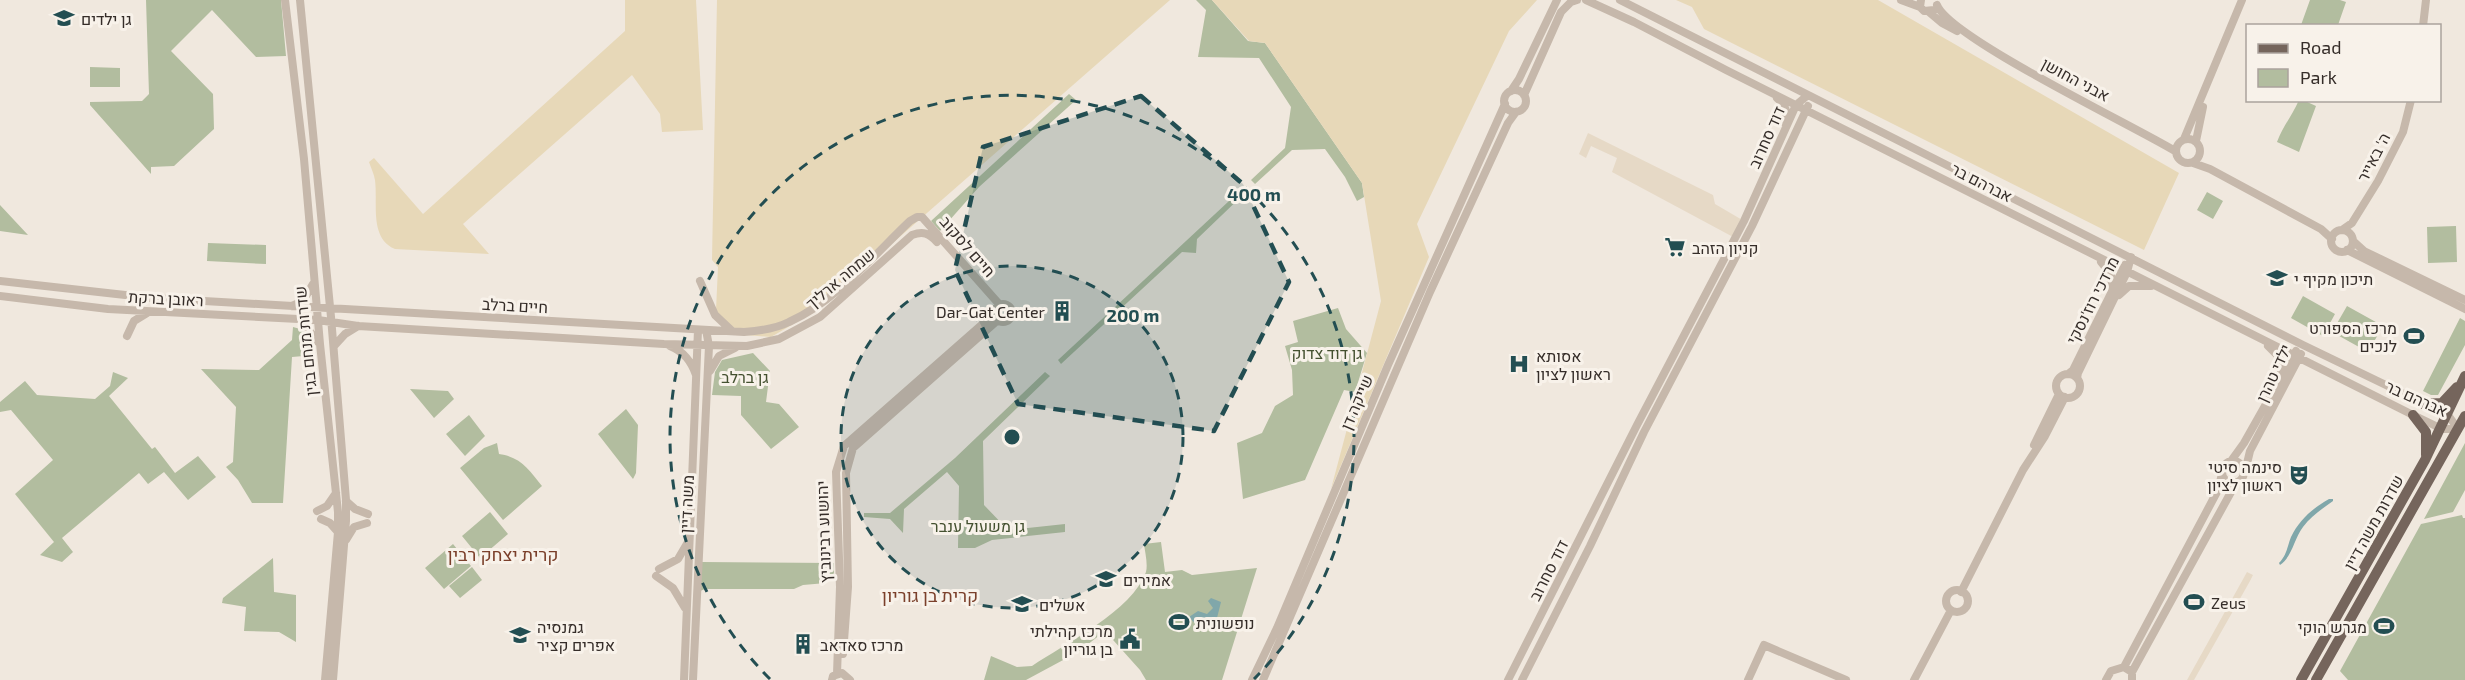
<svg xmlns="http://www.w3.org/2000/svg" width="2465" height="680" font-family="'Exo 2',Heebo,sans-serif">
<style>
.green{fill:#b2bd9f}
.sand{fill:#e7d8b8}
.plaza{fill:#e6d9c6}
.water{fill:#80a7aa}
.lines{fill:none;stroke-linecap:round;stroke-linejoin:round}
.tertiary{stroke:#c6b8ab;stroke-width:8}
.primary{stroke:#75655c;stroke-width:10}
.marked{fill:#234e52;fill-opacity:0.2;stroke:#234e52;stroke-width:4.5;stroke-dasharray:12 8;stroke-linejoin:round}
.ring{fill:none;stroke:#234e52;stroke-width:3;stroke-dasharray:10 8}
.labels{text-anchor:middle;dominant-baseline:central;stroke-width:6;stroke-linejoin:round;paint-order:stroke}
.poi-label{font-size:16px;fill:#352d29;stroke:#f8f2ea;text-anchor:start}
.street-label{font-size:16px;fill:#352d29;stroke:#f8f2ea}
.park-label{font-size:16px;fill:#445130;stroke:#f8f2ea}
.neighbourhood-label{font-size:18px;fill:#7b402b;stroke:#f8f2ea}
.centre{fill:#234e52;stroke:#f8f2ea;stroke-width:3}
.ring-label{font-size:18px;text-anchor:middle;font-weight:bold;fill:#234e52;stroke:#f8f2ea;stroke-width:6;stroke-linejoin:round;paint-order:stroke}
</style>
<rect width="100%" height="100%" fill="#f0e8de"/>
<!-- green -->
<path class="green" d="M146 0H281L286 56 256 57 212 10 171 51 213 94 214 129 174 166 151 167V174L90 105V102L142 101 149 94Z
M1196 0H1212L1248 41 1265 43 1362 183 1364 197 1357 201 1345 177 1325 149 1292 150 1255 184 1251 180 1285 148 1291 107 1259 58 1198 57 1206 10Z
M2310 0H2340L2346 2 2338 25H2301Z
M90 67 120 68V87H90Z
M1069 94 1076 100 979 187 940 231 931 221Z
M2299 100 2305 101 2316 106 2299 152 2277 142C2283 126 2292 116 2299 100Z
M1243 188 1246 192 1197 239 1196 253 1182 252 1061 364 1058 360Z
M2207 192 2223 201 2213 219 2197 210Z
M0 205 28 235 0 231Z
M2456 226 2457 262 2428 263 2427 227Z
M208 243 266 245V264L207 261Z
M2303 296 2335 314 2323 336 2291 318Z
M2347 306 2383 326 2368 352 2332 332Z
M1338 308 1346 329 1367 353 1355 392 1344 390 1305 480 1243 499 1237 443 1262 433 1275 406 1293 395 1292 370 1285 346 1298 342 1293 321Z
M2460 318 2465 321V345L2438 395H2431L2423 391Z
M293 327C308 330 314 340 315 355L292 357 283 503H252L238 480 226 467 233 462 236 407 201 369 259 370 292 340Z
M753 353 770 371 766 402 779 404 799 427 771 449 741 415V396L712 395 715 372 722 360Z
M113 372 128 378 109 396 152 449 155 447 175 473 198 456 216 477 188 500 164 472 148 484 139 473 62 538 73 552 62 562 40 555 54 542 15 494 53 460 11 410 0 412V402L25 381 37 395 95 399 110 386Z
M1045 372 1050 376 983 441 984 505 1008 530 1065 524V532L992 540 975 548H958L959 486 947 472 904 509 903 533 890 519 864 517V513H890L955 458Z
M410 389 448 391 454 399 434 418Z
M626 409 638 425 636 473 633 479 598 434Z
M469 415 485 436 465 456 446 434Z
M497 443 499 454C521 457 529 470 542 486L503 520 460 468 484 448Z
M2465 443V490L2453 512 2424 519Z
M490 512 508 534 480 558 462 536Z
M2462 515 2463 518H2465V680H2348L2340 671 2421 524Z
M1161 542 1165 572 1182 570 1192 575 1257 568 1222 680H1146L1140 670 1105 631 1078 652 1026 680H984L991 656 1017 667 1032 666C1066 643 1132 611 1146 572 1148 564 1145 552 1144 544Z
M453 544 471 566 444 589 425 568Z
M273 558 274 592 296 595V642L279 632 244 631 246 607 222 603 223 598Z
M702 562 834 563V573L826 583 803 585 794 589H705L700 591Z
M472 567 482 580 460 598 449 586Z"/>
<!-- sand -->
<path class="sand" d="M625 0H696L703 130 662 132 660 114 632 75 463 224 489 254 395 249C369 238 378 204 375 180 374 174 371 168 369 162L374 158 423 214 625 31Z
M717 0H1170L814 312 771 337 732 334 716 310 718 267 712 260Z
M1212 0H1537L1509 31 1417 224 1429 257 1331 489 1381 301 1362 183 1265 43 1249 41Z
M1676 0H1878L2179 173 2144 250 1704 29 1692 7Z"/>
<!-- plaza -->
<path class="plaza" d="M1588 133 1713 195 1715 204 1744 221 1735 238 1612 172 1617 158 1591 146 1586 158 1579 154Z
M2247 572 2253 575 2250 581 2194 680H2187Z"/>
<!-- water -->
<path class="water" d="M2329 499H2333V501C2322 509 2311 516 2303 527 2294 539 2292 557 2280 565L2279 563C2287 555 2287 547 2291 537 2299 520 2313 508 2329 499Z
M1211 598 1221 602 1216 622 1203 632 1189 617 1198 611 1207 614 1213 608 1208 601Z"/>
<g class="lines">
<!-- tertiary -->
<path class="tertiary" d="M285 0 304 159 320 344 338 512V532L325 680
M300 0 331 317 346 500V521L333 680
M1586 0 1634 22 1726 70 2413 415 2442 429H2458
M1620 0 2303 345 2448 415 2458 429
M1901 0 1920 7
M1921 0 1920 7 1924 11 1934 10
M1937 5C1950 38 2134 126 2175 151
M1929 12 1942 23 1957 31
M2423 26 2426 0
M1504 101a11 11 0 1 1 22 0a11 11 0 1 1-22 0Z
M1511 91 1519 79 1557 0
M1524 95 1561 12 1571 2 1577 0
M1777 98C1786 105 1788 112 1785 123
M2176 151a12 12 0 1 1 24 0a12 12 0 1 1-24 0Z
M2184 139 2242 0
M2196 141 2203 107
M2193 163 2210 169 2321 229 2332 239
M2342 230 2352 223 2378 181 2403 132 2411 100
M2331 241a11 11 0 1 1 22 0a11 11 0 1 1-22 0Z
M2353 241 2364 251 2465 300
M2347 250 2465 309
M2101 262 2111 274 2112 288
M0 281 152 298 744 332C759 331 775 329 789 322 836 301 873 256 910 221L917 217H922L999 304
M700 281 715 315 732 331
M2119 295 2129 286H2151
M0 296 108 309 318 320 358 326 664 344 747 346 779 339 820 317 912 235C923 231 929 233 937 242
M994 313a9 9 0 1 1 18 0a9 9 0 1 1-18 0Z
M292 306 303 301 313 284
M300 319 318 342
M127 336 134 321 147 313
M334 346 345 334 358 326
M670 346C684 352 691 361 696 375
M2268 346 2281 359V372
M710 371 719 356 735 348
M2068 374 2073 370 2125 265
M2056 386a12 12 0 1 1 24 0a12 12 0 1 1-24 0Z
M2077 378 2078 373 2127 272 2131 257
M2034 445 2059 394
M2222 472a11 11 0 1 1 22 0a11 11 0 1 1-22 0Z
M2231 461 2244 443 2296 351
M2245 472 2250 451 2301 354
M346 501 355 509 368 514
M317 511 327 506 336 493
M321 519 330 523 338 532
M346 540 354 527 367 523
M659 569 678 559 688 542
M656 576 673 588 685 608
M1946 601a11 11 0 1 1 22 0a11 11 0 1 1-22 0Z
M1961 592 2023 470 2045 436 2065 397
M843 654 848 587 846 473 853 448 998 320
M2124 667 2218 490 2222 474
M2132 672 2236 483
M837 674 840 587 836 472 844 446 994 314
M684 680 698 330
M693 680 709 346 706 330
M832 680 833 676 842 673 850 680
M1252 680 1277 628 1388 365 1505 104
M1263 680 1430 292 1508 123 1516 112
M1508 680 1637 425 1744 221 1796 105 1808 95
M1522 680 1590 546 1644 432 1752 226 1808 106
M1748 680 1764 645 1846 680
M1914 680 1951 610
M2106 680 2111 671 2124 667 2132 672V680"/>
<!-- primary -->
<path class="primary" d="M2421 404 2442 403 2457 387
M2413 415 2426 432V455
M2301 680 2425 460 2465 376
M2316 680 2465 416"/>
</g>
<!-- marked area -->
<path class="marked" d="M1141 96 1243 184 1289 282 1214 431 1018 404 955 270 983 147Z"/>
<!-- distance rings -->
<circle cx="1012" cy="437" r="171" fill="#234e52" fill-opacity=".12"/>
<g class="ring">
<circle cx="1012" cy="437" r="171"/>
<path d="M770 679A342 342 0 1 1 1254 679"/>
</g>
<!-- icons -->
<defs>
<g id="school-bare" transform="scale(1.62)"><path d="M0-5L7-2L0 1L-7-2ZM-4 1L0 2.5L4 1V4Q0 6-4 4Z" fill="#234e52" stroke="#f8f2ea" stroke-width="2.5" paint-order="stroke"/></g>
<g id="supermarket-bare" transform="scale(1.62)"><path d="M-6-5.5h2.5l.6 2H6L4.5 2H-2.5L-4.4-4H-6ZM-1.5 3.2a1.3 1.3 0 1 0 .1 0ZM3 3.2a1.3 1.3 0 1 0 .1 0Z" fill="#234e52" stroke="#f8f2ea" stroke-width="2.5" paint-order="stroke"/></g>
<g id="building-bare" transform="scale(1.62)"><path d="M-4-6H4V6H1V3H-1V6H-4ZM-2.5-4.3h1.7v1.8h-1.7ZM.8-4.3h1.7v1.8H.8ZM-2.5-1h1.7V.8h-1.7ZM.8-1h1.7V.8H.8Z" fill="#234e52" stroke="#f8f2ea" stroke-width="2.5" paint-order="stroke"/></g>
<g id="stadium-bare" transform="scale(1.62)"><path d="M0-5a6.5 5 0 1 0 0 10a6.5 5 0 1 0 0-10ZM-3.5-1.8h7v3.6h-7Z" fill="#234e52" stroke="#f8f2ea" stroke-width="2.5" paint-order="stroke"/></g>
<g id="hospital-bare" transform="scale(1.62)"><path d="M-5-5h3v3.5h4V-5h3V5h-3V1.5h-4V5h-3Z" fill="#234e52" stroke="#f8f2ea" stroke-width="2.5" paint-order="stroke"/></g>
<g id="theatre-bare" transform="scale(1.62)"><path d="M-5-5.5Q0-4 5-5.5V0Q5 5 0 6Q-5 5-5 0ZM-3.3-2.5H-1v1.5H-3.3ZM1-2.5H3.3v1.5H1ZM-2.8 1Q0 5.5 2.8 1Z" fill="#234e52" stroke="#f8f2ea" stroke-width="2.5" paint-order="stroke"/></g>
<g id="civic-bare" transform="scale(1.62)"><path d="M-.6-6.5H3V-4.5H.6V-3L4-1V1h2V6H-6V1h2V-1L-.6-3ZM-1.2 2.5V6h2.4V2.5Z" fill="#234e52" stroke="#f8f2ea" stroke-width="2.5" paint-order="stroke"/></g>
</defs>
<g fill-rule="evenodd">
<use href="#school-bare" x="64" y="18"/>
<use href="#supermarket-bare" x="1675" y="247"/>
<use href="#school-bare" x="2277" y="278"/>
<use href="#building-bare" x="1062" y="311"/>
<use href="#stadium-bare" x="2414" y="336"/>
<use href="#hospital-bare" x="1519" y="364"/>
<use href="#theatre-bare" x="2299" y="475"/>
<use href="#school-bare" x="1106" y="579"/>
<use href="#stadium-bare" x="2194" y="602"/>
<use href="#school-bare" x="1022" y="604"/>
<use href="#stadium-bare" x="1179" y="622"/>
<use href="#stadium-bare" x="2384" y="626"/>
<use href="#school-bare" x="520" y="635"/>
<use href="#civic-bare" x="1130" y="639"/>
<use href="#building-bare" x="803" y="644"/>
</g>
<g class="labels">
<!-- poi labels -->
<g class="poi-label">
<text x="81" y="18">גן ילדים</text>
<text x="1692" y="247">קניון הזהב</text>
<text x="2294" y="278">תיכון מקיף י</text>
<text x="1045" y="311" text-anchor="end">Dar-Gat Center</text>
<text x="2397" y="327" text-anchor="end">מרכז הספורט<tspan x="2397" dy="18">לנכים</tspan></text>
<text x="1536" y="355">אסותא<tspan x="1536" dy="18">ראשון לציון</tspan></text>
<text x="2282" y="466" text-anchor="end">סינמה סיטי<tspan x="2282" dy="18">ראשון לציון</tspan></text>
<text x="1123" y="579">אמירים</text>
<text x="2211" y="602">Zeus</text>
<text x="1039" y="604">אשלים</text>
<text x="1196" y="622">נופשונית</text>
<text x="537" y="626">גמנסיה<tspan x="537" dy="18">אפרים קציר</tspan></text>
<text x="2367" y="626" text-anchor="end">מגרש הוקי</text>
<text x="1113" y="630" text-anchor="end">מרכז קהילתי<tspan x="1113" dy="18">בן גוריון</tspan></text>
<text x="820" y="644">מרכז סאדאב</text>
</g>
<!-- street labels -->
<g class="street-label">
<text transform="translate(2076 79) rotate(28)">אבני החושן</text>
<text transform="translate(1766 137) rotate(-66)">דוד סחרוב</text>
<text transform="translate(2373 157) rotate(-63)">ה' באייר</text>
<text transform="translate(1982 182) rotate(27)">אברהם בר</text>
<text transform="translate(968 246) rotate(49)">חיים לסקוב</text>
<text transform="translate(840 278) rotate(-40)">שמחה ארליך</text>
<text transform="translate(166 298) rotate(3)">ראובן ברקת</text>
<text transform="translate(2092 300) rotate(-63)">מרדכי רוז'נסקי</text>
<text transform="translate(515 305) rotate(3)">חיים ברלב</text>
<text transform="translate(305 341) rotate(-96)">שדרות מנחם בגין</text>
<text transform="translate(2273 373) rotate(-65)">ילדי טהרן</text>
<text transform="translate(2417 398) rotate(24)">אברהם בר</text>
<text transform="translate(1356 402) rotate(-67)">שייקה דן</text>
<text transform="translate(686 504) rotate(-87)">משה דיין</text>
<text transform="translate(2373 522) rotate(-61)">שדרות משה דיין</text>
<text transform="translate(823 532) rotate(-92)">יהושוע רבינוביץ</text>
<text transform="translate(1548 570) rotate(-63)">דוד סחרוב</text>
</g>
<!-- park labels -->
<g class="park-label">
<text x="1327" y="352">גן דוד צדוק</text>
<text x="745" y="376">גן ברלב</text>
<text x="978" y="525">גן משעול ענבר</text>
</g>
<!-- neighbourhood labels -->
<g class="neighbourhood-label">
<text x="503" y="554">קרית יצחק רבין</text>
<text x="930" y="595">קרית בן גוריון</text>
</g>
</g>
<circle cx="1012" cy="437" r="9" class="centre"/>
<g class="ring-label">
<text x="1254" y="201">400 m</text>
<text x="1133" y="322">200 m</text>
</g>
<!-- legend -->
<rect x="2246" y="24" width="195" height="78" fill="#f8f2ea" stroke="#aaa39d" stroke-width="1.5"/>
<rect x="2258" y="44" width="30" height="9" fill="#75655c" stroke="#aaa39d" stroke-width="1.5"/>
<text x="2300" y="54" font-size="18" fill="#352d29">Road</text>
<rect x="2258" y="69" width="30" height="18" fill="#b2bd9f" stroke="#aaa39d" stroke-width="1.5"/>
<text x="2300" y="84" font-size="18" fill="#352d29">Park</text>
</svg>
